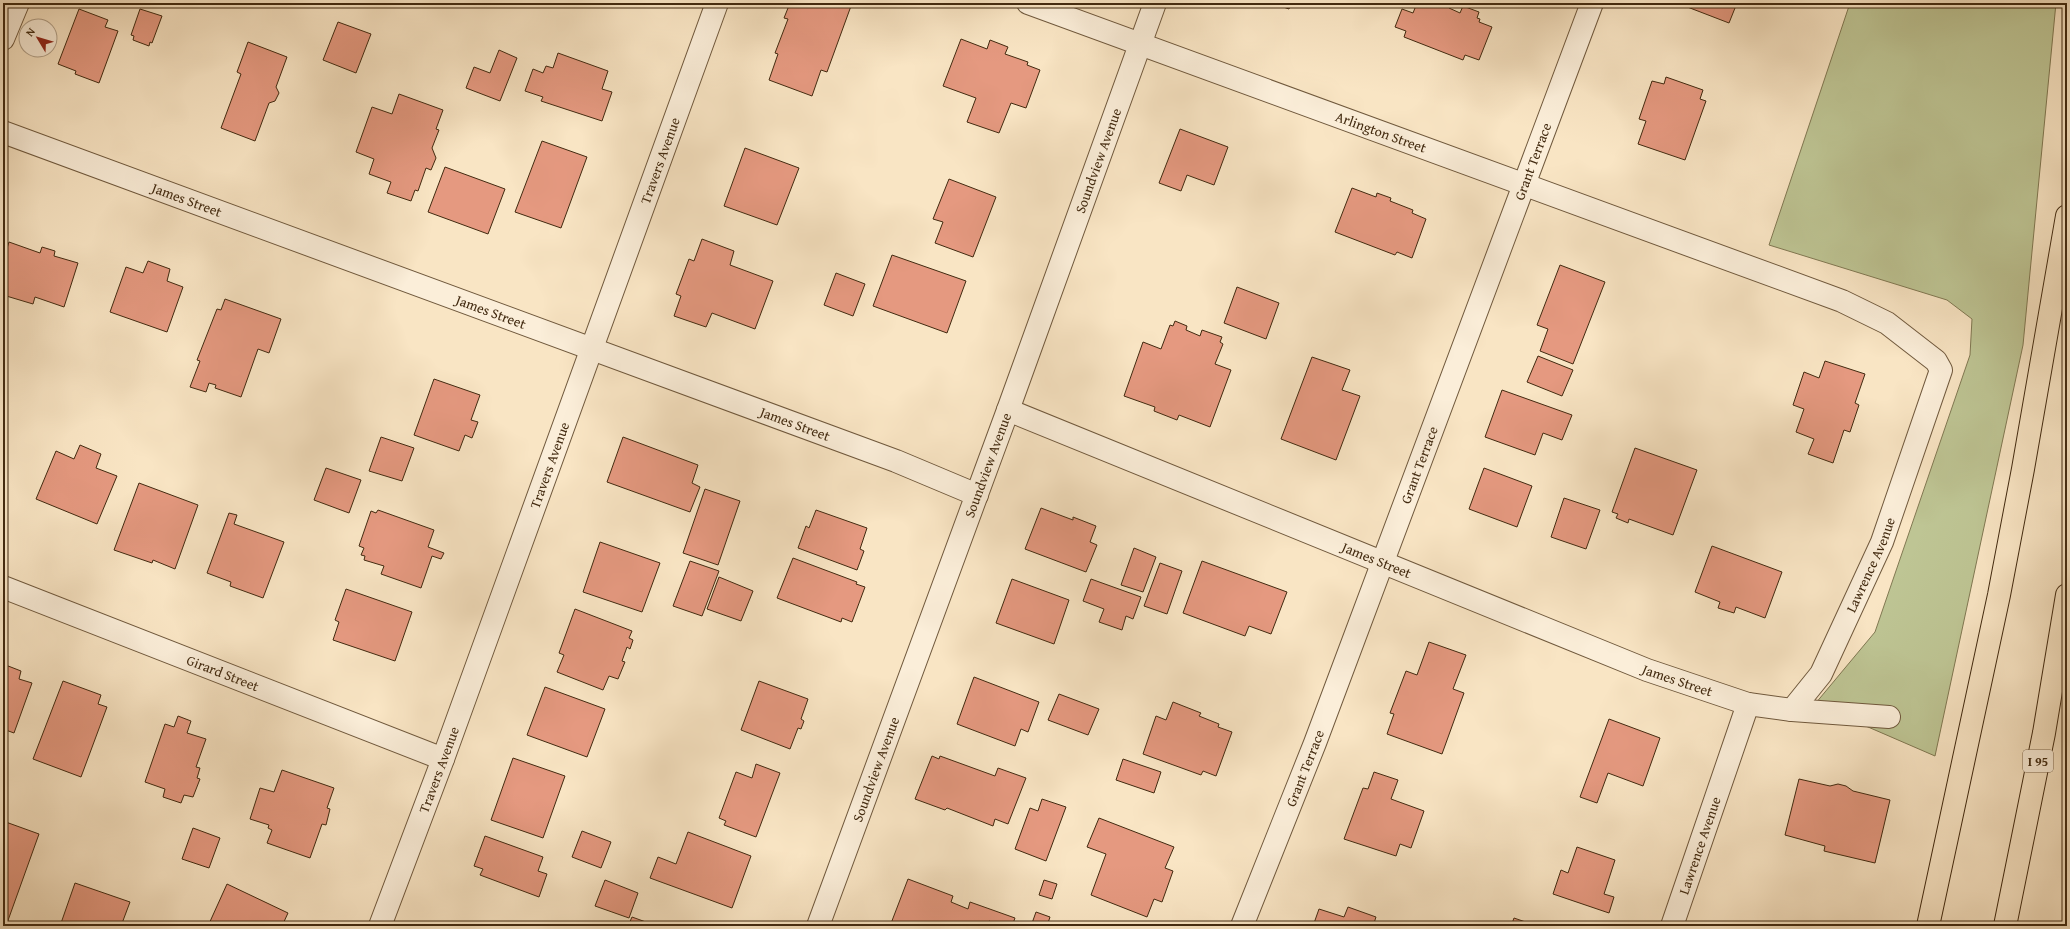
<svg xmlns="http://www.w3.org/2000/svg" width="2070" height="929" font-family="'Gentium Book Plus',serif">
<style>
.green{fill:#bec594;stroke:#807852}
.building{fill:#e59980;stroke:#422a10}
.lines{fill:none;stroke-linecap:round;stroke-linejoin:round}
.minor-casing{stroke:#70593d;stroke-width:24}
.highway-casing{stroke:#422a10;stroke-width:24}
.minor{stroke:#fbeed9;stroke-width:22}
.highway{stroke:#f9e5c4;stroke-width:22}
.labels{text-anchor:middle;dominant-baseline:central;stroke-width:3;stroke-linejoin:round;paint-order:stroke}
.shield{fill:#fbeed9;stroke:#7a654c;stroke-width:1}
.shield-label{font-size:13px;font-weight:bold;fill:#422a10}
.street-label{font-size:14px;fill:#422a10;stroke:#fbeed9}
</style>
<rect width="100%" height="100%" fill="#f9e5c4"/>
<filter id="stains"><feTurbulence type="fractalNoise" baseFrequency=".005" numOctaves="4"/><feColorMatrix values="0 0 0 0 .2 0 0 0 0 .09 0 0 0 0 .02 0 0 0 .5 -.17"/></filter>
<radialGradient id="worn" r=".72"><stop offset=".6" stop-color="#630" stop-opacity="0"/><stop offset="1" stop-color="#630" stop-opacity=".3"/></radialGradient>
<!-- green -->
<path class="green" d="M1850 3H2056L2023 345 1935 756 1815 704 1875 632 1970 355 1972 319 1947 300 1769 245Z"/>
<!-- building -->
<path class="building" d="M790 3H843L851 6 827 72 821 70 812 96 769 80 778 54 775 53 788 19 784 18Z
M1272 3H1291L1289 9Z
M1417 3H1432L1438 6 1439 3H1450L1449 8 1460 13 1463 6 1479 12 1477 18 1480 19 1479 22 1492 27 1479 60 1465 55 1463 60 1404 37 1406 31 1395 27 1402 9 1413 13Z
M1677 3H1737L1729 23Z
M79 9 108 20 105 27 118 31 99 83 75 74 76 71 58 64Z
M140 9 162 16 152 43 150 42 149 46 133 40 134 36 131 35Z
M338 22 371 34 356 73 323 60Z
M961 39 987 49 990 40 1008 47 1005 54 1028 62 1027 65 1040 70 1026 108 1011 103 999 133 967 122 976 98 943 86Z
M248 42 287 57 276 87 279 93 275 101 269 103 255 141 221 128 241 74 237 72Z
M499 50 517 58 500 101 466 88 474 67 490 73Z
M558 53 608 71 602 89 612 92 602 121 541 101 543 97 525 91 533 69 543 73 546 66 553 68Z
M1666 77 1703 90 1700 99 1706 101 1685 160 1638 144 1646 121 1639 119 1652 81 1664 84Z
M399 94 443 110 436 129 439 130 432 148 436 158 431 170 426 168 418 191 415 190 411 201 387 193 391 182 369 174 374 159 356 152 372 107 392 114Z
M1180 129 1228 147 1214 185 1187 175 1181 191 1159 183Z
M542 141 587 157 561 228 515 212Z
M745 148 799 168 777 225 724 206Z
M445 167 505 189 488 234 428 212Z
M949 179 996 197 973 257 935 243 943 222 933 219Z
M1352 188 1376 197 1377 193 1391 198 1390 201 1413 210 1412 213 1426 219 1412 258 1397 252 1395 255 1335 232Z
M702 239 734 251 730 265 773 281 755 329 712 313 706 327 674 316 681 296 676 294 689 259 694 261Z
M9 242 40 253 42 247 55 251 54 256 78 263 64 307 35 297 33 304 3 295V261Z
M892 255 966 281 947 333 873 306Z
M148 261 170 269 167 281 183 287 167 332 110 312 126 267 143 273Z
M1560 265 1605 282 1573 364 1540 351 1548 329 1537 325Z
M836 273 865 284 853 316 824 305Z
M1237 287 1279 303 1266 339 1224 323Z
M225 299 281 319 269 353 258 349 241 397 215 388 216 385 209 383 206 392 190 387 200 361 197 360 217 309 221 310Z
M1175 321 1187 326 1186 330 1200 336 1202 330 1222 337 1220 342 1223 344 1215 364 1231 370 1210 427 1179 415 1177 420 1154 411 1155 407 1124 396 1143 342 1161 349 1170 325 1173 326Z
M1538 356 1573 370 1562 396 1527 382Z
M1312 357 1350 370 1342 390 1360 396 1336 460 1281 439Z
M1825 361 1865 374 1855 403 1859 405 1850 432 1844 430 1833 463 1808 454 1814 439 1796 432 1804 409 1793 405 1804 372 1819 378Z
M434 379 480 395 471 420 478 422 472 438 465 435 459 451 414 435Z
M1502 390 1572 415 1562 440 1543 433 1535 455 1485 437Z
M381 437 414 448 402 481 369 471Z
M623 437 698 465 692 483 700 487 690 512 607 482Z
M80 445 101 454 96 468 117 476 97 524 36 499 56 451 74 459Z
M1635 448 1697 470 1673 535 1629 519 1628 523 1616 518 1618 514 1612 512Z
M326 468 361 480 349 513 314 500Z
M1484 468 1532 486 1517 527 1469 509Z
M139 483 198 505 175 569 153 560 152 563 114 550Z
M705 489 740 501 718 565 683 553Z
M1564 498 1600 510 1586 549 1551 537Z
M1041 508 1073 520V517L1096 526 1090 542 1097 545 1086 572 1025 549Z
M378 510 434 530 428 547 444 553 441 559 432 556 421 588 381 574 384 566 364 560 365 556 361 555 364 548 359 546 371 511 376 513Z
M816 510 867 528 860 549 864 551 857 570 798 548 806 526 809 528Z
M229 513 237 515 234 524 284 542 263 598 230 586 231 582 207 573Z
M600 542 660 563 642 612 583 592Z
M1712 546 1782 572 1765 618 1736 607 1734 613 1718 608 1720 602 1695 592Z
M1134 548 1156 557 1143 592 1121 585Z
M793 558 857 582 856 584 865 587 852 622 842 618 841 622 777 598Z
M690 561 719 571 702 616 673 606Z
M1202 561 1287 592 1271 634 1249 626 1245 636 1183 613Z
M1160 563 1182 571 1167 614 1144 606Z
M719 577 753 591 741 621 707 609Z
M1012 579 1069 600 1054 644 996 623Z
M1091 579 1141 597 1133 619 1126 616 1122 630 1099 622 1104 609 1083 601Z
M346 589 412 612 395 661 333 640 339 622 335 620Z
M575 609 632 631 629 638 633 640 630 649 627 647 622 661 625 662 618 679 609 676 603 690 557 672 564 655 559 653Z
M1429 642 1466 655 1453 689 1464 693 1442 754 1387 734 1394 714 1390 713 1406 671 1417 675Z
M3 664 21 671 19 679 32 683 14 733 3 729Z
M974 677 1039 702 1028 732 1021 729 1015 746 957 724Z
M63 681 101 695 98 704 107 707 81 777 33 759Z
M759 681 808 699 801 719 804 721 801 729 798 728 790 749 741 730Z
M545 687 605 709 587 757 527 735Z
M1059 694 1099 709 1088 735 1048 720Z
M1173 702 1201 713 1199 716 1219 724 1218 727 1232 732 1216 776 1203 771 1201 775 1143 754 1156 716 1166 720Z
M178 716 191 721 187 733 206 739 196 767 200 768 197 778 200 779 193 797 184 795 181 803 163 797 165 789 145 782 165 724 174 727Z
M1609 719 1660 738 1643 786 1608 773 1597 803 1580 797Z
M932 756 939 759 940 756 995 776 998 768 1026 778 1008 824 995 819 993 826 947 808 945 810 915 799Z
M513 758 565 776 543 838 491 820Z
M1123 759 1161 772 1154 793 1116 780Z
M756 764 780 773 756 837 724 825 726 821 719 818 736 772 752 778Z
M282 770 334 788 327 808 330 809 326 825 322 824 310 858 267 843 272 830 268 828 269 825 250 819 260 788 274 792Z
M1374 772 1398 780 1391 799 1424 811 1411 848 1400 844 1396 856 1344 839 1363 788 1368 789Z
M1799 779 1830 786 1838 784 1846 786 1853 791 1890 800 1875 863 1824 851 1825 846 1785 835Z
M1042 799 1066 807 1046 861 1015 849 1030 808 1038 811Z
M1099 818 1174 847 1165 868 1173 871 1162 902 1154 899 1147 917 1091 895 1106 854 1087 847Z
M3 821 39 834 6 926H3Z
M193 828 220 838 209 868 182 859Z
M582 831 611 842 601 868 572 857Z
M688 832 751 856 732 908 650 878 658 857 676 864Z
M485 836 543 857 538 871 547 874 539 897 480 875 483 869 474 866Z
M1577 847 1615 860 1604 894 1614 897 1609 913 1553 894 1561 870 1568 873Z
M908 879 953 896 951 902 968 909 970 902 1015 918 1012 926H1002L989 921 987 926H890Z
M605 880 638 893 629 918 595 906Z
M1044 880 1057 884 1052 899 1039 895Z
M75 883 130 902 121 926H60Z
M227 884 288 913 282 926H208Z
M1348 907 1376 917 1373 926H1313L1319 909 1344 917Z
M1036 912 1050 917 1047 926H1031Z
M632 917 657 926H628Z
M1514 918 1537 926H1511Z"/>
<g class="lines">
<!-- minor casing -->
<g class="minor-casing">
<g id="minor">
<path d="M3 39 18 3"/>
<path id="s1" d="M3 132 896 461 977 495"/>
<path id="s2" d="M1008 410 1647 670 1748 704 1792 710 1821 674 1882 542 1941 370 1936 361 1887 323 1842 301 1028 3"/>
<path id="s3" d="M3 587 443 759"/>
<path d="M1792 710 1889 717"/>
<path id="s4" d="M380 926 443 759 717 3"/>
<path id="s5" d="M818 926 1008 410 1155 3"/>
<path id="s6" d="M1242 926 1315 743 1592 3"/>
<path id="s7" d="M1672 926 1748 704"/>
</g>
</g>
<!-- highway casing -->
<g class="highway-casing">
<path id="highway" d="M1928 926 1999 595 2023 469 2067 216
M2005 926 2044 733 2067 595"/>
</g>
<!-- minor -->
<use href="#minor" class="minor"/>
<!-- highway -->
<use href="#highway" class="highway"/>
</g>
<g class="labels">
<!-- shield labels -->
<rect class="shield" x="2023" y="750" width="30" height="22" rx="3"/>
<g class="shield-label">
<text x="2038" y="761">I 95</text>
</g>
<!-- street labels -->
<g class="street-label">
<text transform="translate(1381 132) rotate(20)">Arlington Street</text>
<text stroke="none"><textPath href="#s4" startOffset="815">Travers Avenue</textPath></text>
<text stroke="none"><textPath href="#s5" startOffset="815">Soundview Avenue</textPath></text>
<text stroke="none"><textPath href="#s6" startOffset="818">Grant Terrace</textPath></text>
<text stroke="none"><textPath href="#s1" startOffset="196">James Street</textPath></text>
<text stroke="none"><textPath href="#s1" startOffset="520">James Street</textPath></text>
<text stroke="none"><textPath href="#s1" startOffset="844">James Street</textPath></text>
<text stroke="none"><textPath href="#s4" startOffset="491">Travers Avenue</textPath></text>
<text stroke="none"><textPath href="#s5" startOffset="491">Soundview Avenue</textPath></text>
<text stroke="none"><textPath href="#s6" startOffset="494">Grant Terrace</textPath></text>
<text stroke="none"><textPath href="#s2" startOffset="398">James Street</textPath></text>
<text stroke="none"><textPath href="#s2" startOffset="1007">Lawrence Avenue</textPath></text>
<text stroke="none"><textPath href="#s3" startOffset="236">Girard Street</textPath></text>
<text stroke="none"><textPath href="#s2" startOffset="722">James Street</textPath></text>
<text stroke="none"><textPath href="#s6" startOffset="170">Grant Terrace</textPath></text>
<text stroke="none"><textPath href="#s4" startOffset="167">Travers Avenue</textPath></text>
<text stroke="none"><textPath href="#s5" startOffset="167">Soundview Avenue</textPath></text>
<text stroke="none"><textPath href="#s7" startOffset="85">Lawrence Avenue</textPath></text>
</g>
</g>
<!-- margin -->
<rect width="2070" height="929" fill="none" stroke="#f9e5c4" stroke-width="16"/>
<rect x="4" y="4" width="2062" height="921" fill="none" stroke="#422a10" stroke-width="2"/>
<rect x="8" y="8" width="2054" height="913" fill="none" stroke="#422a10"/>
<!-- north arrow -->
<g transform="translate(38 38) rotate(308)"><circle r="19" fill="#fbeed9" stroke="#b1a089"/>
<path d="M0-3L7 15L0 10L-7 15Z" fill="#8f2418"/>
<text y="-6" font-size="11" font-weight="bold" text-anchor="middle" fill="#422a10">N</text>
</g>
<rect width="100%" height="100%" filter="url(#stains)"/>
<rect width="100%" height="100%" fill="url(#worn)"/>
</svg>
